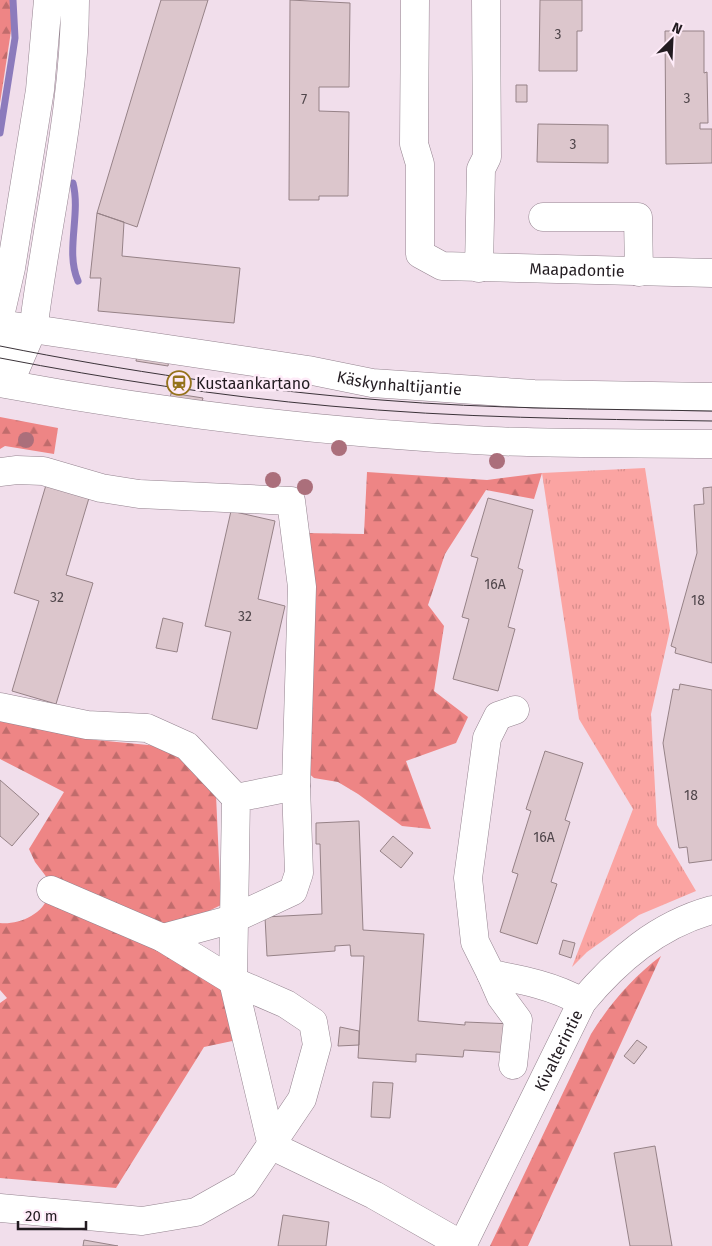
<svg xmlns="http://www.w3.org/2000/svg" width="712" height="1246" font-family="'Fira Sans',sans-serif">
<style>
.forest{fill:url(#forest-firs)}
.park{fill:url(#park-tufts)}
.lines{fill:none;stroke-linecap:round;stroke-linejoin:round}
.stream{stroke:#8c7bbc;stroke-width:7}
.building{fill:#dcc6cc;stroke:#968287}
.minor-casing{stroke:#94838f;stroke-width:29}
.major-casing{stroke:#94838f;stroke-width:29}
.highway-casing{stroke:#94838f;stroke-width:29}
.minor{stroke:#fff;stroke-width:28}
.major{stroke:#fff;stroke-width:28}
.highway{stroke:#fff;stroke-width:28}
.tram{stroke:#3b3339;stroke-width:1}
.tree{fill:#ab6f7b}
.labels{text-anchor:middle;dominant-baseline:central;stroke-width:5;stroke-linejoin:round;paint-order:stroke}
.number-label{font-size:14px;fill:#50464b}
.street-label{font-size:16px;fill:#221b20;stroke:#feebf8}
.poi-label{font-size:16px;fill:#221b20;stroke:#feebf8;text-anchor:start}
</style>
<defs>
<pattern id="forest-firs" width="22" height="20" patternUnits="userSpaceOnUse" patternTransform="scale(1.25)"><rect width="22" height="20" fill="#ee8585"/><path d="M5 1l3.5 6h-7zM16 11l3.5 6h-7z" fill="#c06c6c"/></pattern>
<pattern id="park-tufts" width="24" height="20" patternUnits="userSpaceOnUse" patternTransform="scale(1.25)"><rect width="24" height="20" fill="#fba4a2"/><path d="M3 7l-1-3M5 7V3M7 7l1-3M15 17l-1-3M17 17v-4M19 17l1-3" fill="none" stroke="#d78d8b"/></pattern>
</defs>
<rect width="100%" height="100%" fill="#f1deeb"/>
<!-- forest -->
<path class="forest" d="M0 0H12L13 18 0 103Z
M0 417 58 428 54 454 5 446 0 449Z
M367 472 487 480 542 473 534 499 486 490 445 554 428 605 444 626 434 691 468 717 456 743 406 761 431 829 402 826 358 794 338 782 314 778 306 771 303 533 364 534Z
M0 717 96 740 169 747 216 795 221 905 148 941 225 980 237 1040 204 1047 116 1188 0 1178V1003L7 998 0 990V923C17 925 44 915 48 895 49 890 48 884 48 879L35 862 29 849 64 792 0 759Z
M661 956 528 1246H490L591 1034C610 1004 632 978 661 956Z"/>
<!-- park -->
<path class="park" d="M645 468 670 630 651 714 657 825 696 891 639 915 587 952 572 967 633 809 579 719 542 473Z"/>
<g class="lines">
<!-- stream -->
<path class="stream" d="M0 133 15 38 13 0
M73 183C81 215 65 251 78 281"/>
</g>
<!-- building -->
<path class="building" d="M161 0H208L137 227 97 213Z
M290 0 350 3 349 87H319V111L349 112 348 196H319V200H289Z
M540 0H582V31H577V71H539Z
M665 31H704V73L707 72 708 123H700V129H712V163L666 164Z
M516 85H527V102H516Z
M538 124 608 125V163L537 162Z
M97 213 124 222 122 256 240 268 234 323 98 311 101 278H90Z
M137 354 169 359 168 366 136 361Z
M171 393 203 398 201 405 170 400Z
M46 485 89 498 66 575 93 583 56 704 12 691 39 601 14 593Z
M712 487V663L675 653 676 648 671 646 697 553 694 505 704 504 703 488Z
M488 498 533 510 518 568 523 570 508 627 515 629 498 691 453 679 469 619 462 617 478 558 471 556Z
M231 511 275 521 258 599 285 606 257 729 212 719 231 632 205 626Z
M163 618 183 623 177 652 156 648Z
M680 684 712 690V860L689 863 687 847 679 848 663 743 673 689 679 690Z
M545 751 583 763 565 820 570 822 551 882 557 884 537 944 500 932 518 874 512 872 531 811 526 809Z
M0 780 39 814 12 846 0 836Z
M359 821 363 930 424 934 418 1021 465 1025V1022L514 1024 511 1053 464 1050 463 1057 416 1054V1062L358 1058 364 956H351L350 945 335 946V951L267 956 265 917 322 914 320 844H316V823Z
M393 836 413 853 401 868 380 851Z
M563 940 575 943 571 958 559 954Z
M340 1027 359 1031V1045L338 1046Z
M637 1040 647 1047 634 1064 624 1056Z
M373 1082 393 1083 390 1118 371 1117Z
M655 1146 672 1246H630L614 1153Z
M283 1215 329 1222 326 1246H278Z
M84 1240 118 1246H83Z"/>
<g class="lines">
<!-- minor casing -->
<g class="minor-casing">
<g id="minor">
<path id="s1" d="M415 0 414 144 420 164V254L442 266 712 273"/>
<path d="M543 217H638L639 272"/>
<path d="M479 268 481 169 487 157 486 0"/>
<path d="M0 472 17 470 43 471 101 488 139 494 291 501 302 587 296 786 236 798 233 981 272 1146 374 1195 462 1245"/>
<path d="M0 707 87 725 147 728 187 746 236 798"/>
<path d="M515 710 498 716 487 738 468 878 475 942 491 974C523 980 554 986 582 1002"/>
<path d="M51 890 163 938 233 919 293 891 299 873 296 786"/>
<path d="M491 974 501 997 518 1020 513 1065"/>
<path d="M0 1208 142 1221 196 1212 244 1185 302 1099 317 1045 313 1022 286 1004 233 981 163 938"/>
<path id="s2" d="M462 1246 582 1002C617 960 658 925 712 910"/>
</g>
</g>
<!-- major casing -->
<g class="major-casing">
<g id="major">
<path id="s3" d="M0 324 308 370 372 383 534 394 712 397"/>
<path d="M0 383C162 413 328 433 492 441 565 444 639 443 712 444"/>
</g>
</g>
<!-- highway casing -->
<g class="highway-casing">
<path id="highway" d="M0 316 11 268 40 90 48 0
M0 333 9 384
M9 384 33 328 35 316C49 211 75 106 75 0"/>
</g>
<!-- minor -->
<use href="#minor" class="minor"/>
<!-- major -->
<use href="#major" class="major"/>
<!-- highway -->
<use href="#highway" class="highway"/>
<!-- tram -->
<path class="tram" d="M0 346C125 371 253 390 381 400 491 409 601 409 712 411
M0 358C109 379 219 396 330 406 457 418 584 419 712 421"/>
</g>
<!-- trees -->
<g class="tree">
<circle cx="26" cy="440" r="8"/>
<circle cx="339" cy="448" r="8"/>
<circle cx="497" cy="461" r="8"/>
<circle cx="273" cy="480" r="8"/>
<circle cx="305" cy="487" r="8"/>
</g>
<!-- icons -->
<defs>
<g id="station-ring" transform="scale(1.25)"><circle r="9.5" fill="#feebf8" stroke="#95731b" stroke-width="1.5"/><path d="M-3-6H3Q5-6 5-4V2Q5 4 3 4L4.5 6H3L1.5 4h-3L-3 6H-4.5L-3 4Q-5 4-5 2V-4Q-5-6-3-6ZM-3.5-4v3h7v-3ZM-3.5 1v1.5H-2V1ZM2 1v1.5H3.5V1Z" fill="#95731b"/></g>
</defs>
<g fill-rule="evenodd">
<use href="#station-ring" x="179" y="383"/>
</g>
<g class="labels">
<!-- number labels -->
<g class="number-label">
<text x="558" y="34">3</text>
<text x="687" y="98">3</text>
<text x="304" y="99">7</text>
<text x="573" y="144">3</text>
<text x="495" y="584">16A</text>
<text x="57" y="597">32</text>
<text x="698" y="600">18</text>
<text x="245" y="616">32</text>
<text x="691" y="795">18</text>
<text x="544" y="837">16A</text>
</g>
<!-- street labels -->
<g class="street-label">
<text stroke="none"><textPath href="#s1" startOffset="415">Maapadontie</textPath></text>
<text stroke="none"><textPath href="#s3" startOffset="404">Käskynhaltijantie</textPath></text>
<text stroke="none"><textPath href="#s2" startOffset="218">Kivalterintie</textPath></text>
</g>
<!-- poi labels -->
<g class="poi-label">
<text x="196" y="383">Kustaankartano</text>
</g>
</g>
<!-- north arrow -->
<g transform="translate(672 40) rotate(24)" stroke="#feebf8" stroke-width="4" paint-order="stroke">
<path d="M0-4L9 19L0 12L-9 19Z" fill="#221b20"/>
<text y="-8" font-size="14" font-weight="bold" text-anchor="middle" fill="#221b20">N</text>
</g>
<!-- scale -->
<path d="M18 1221v8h68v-8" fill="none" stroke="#221b20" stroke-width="2.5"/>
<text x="25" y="1221" font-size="15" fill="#221b20" stroke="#feebf8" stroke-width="4" paint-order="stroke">20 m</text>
</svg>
